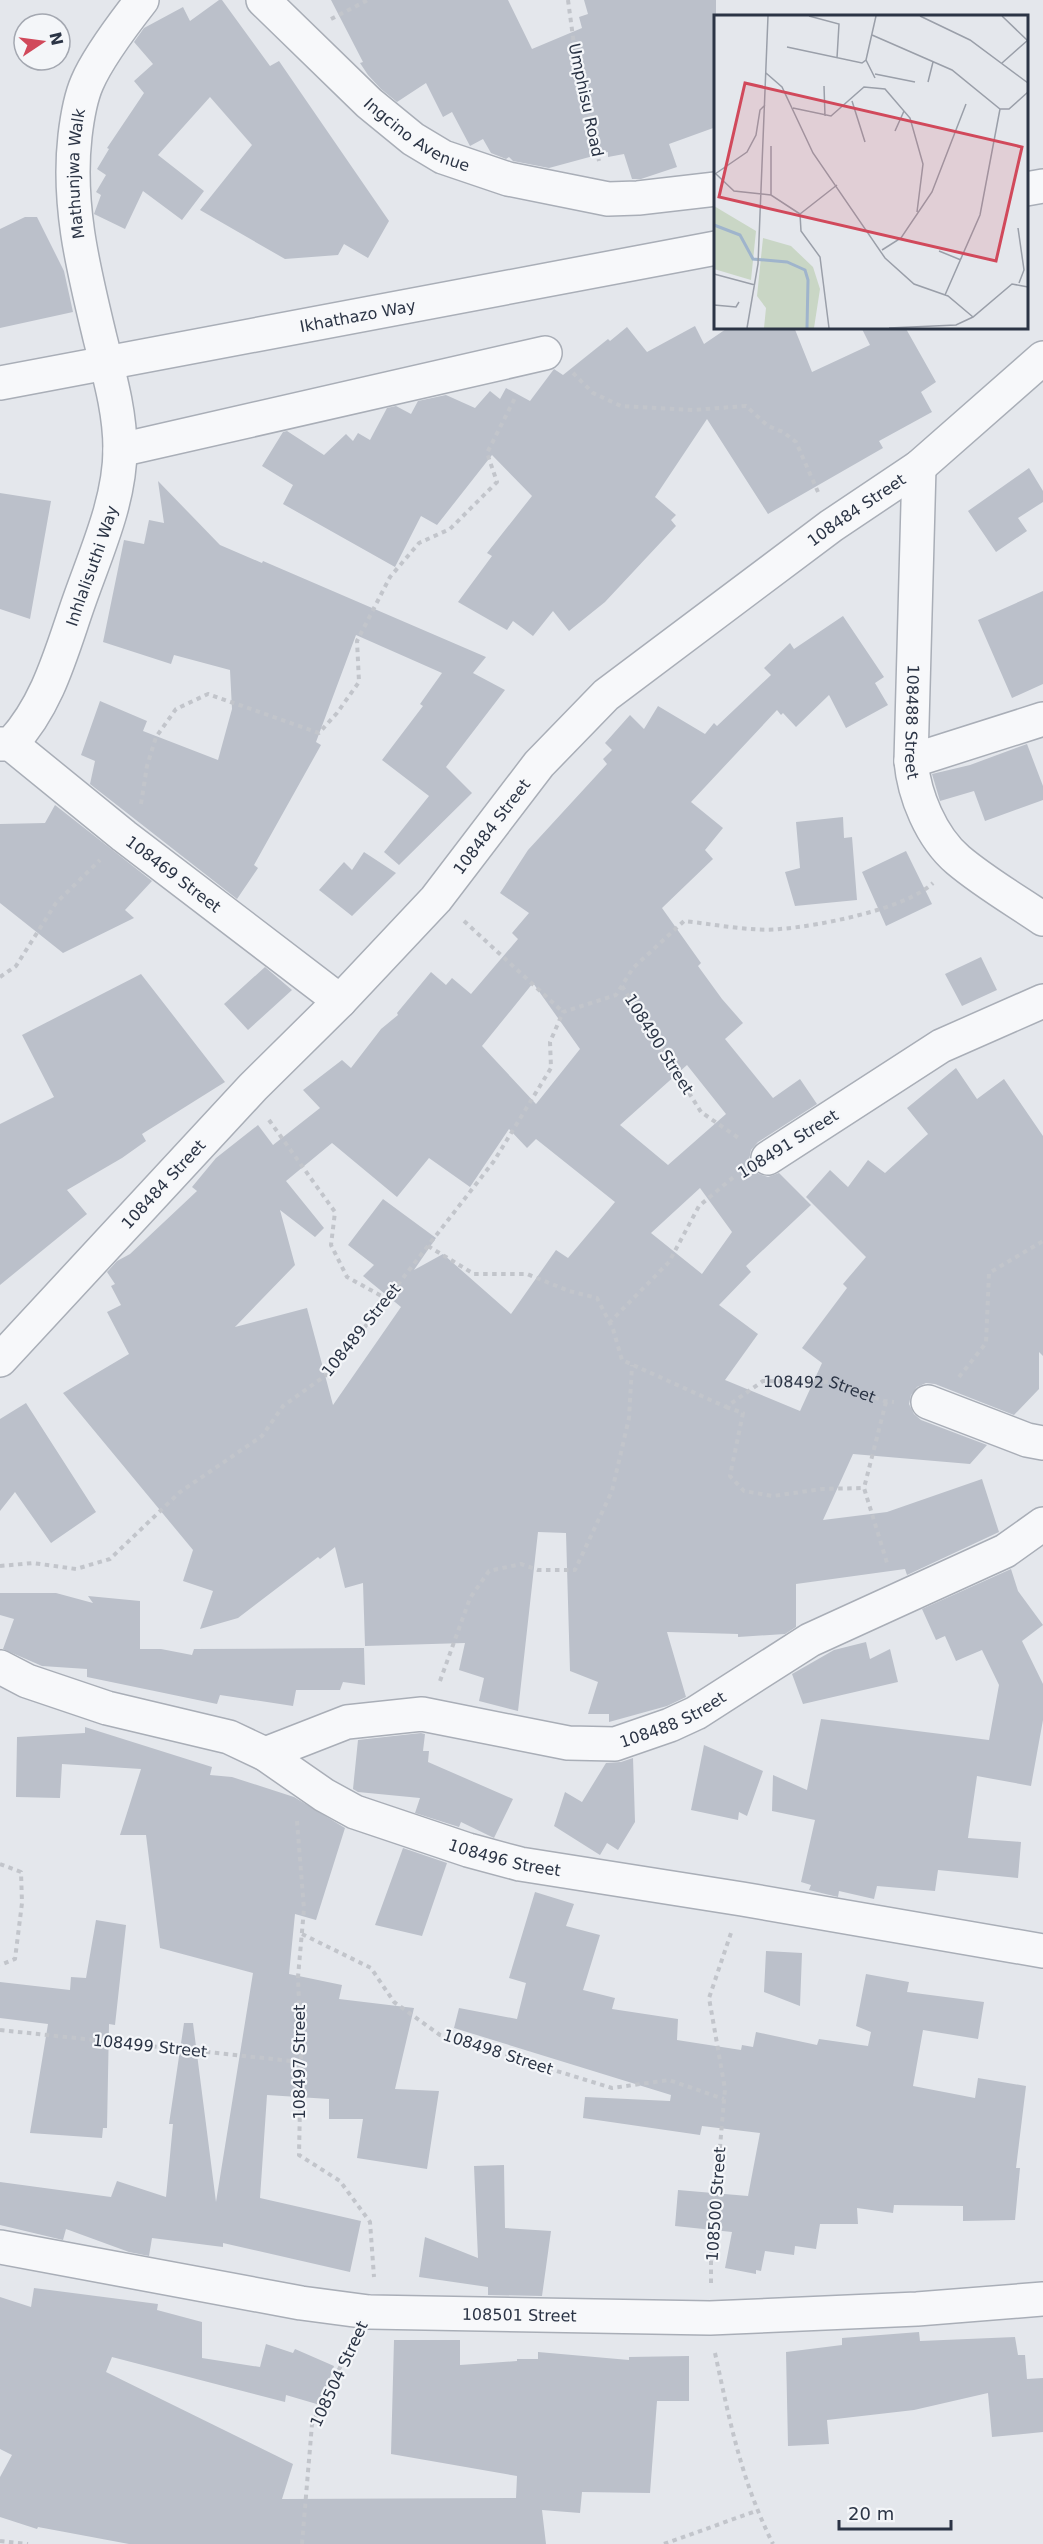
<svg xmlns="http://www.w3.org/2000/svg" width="1043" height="2544" font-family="'DejaVu Sans',sans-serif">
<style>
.building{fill:#bbc0ca;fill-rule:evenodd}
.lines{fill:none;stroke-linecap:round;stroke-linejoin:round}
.minor-casing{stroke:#a9aeb7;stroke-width:36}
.tertiary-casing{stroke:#a9aeb7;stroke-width:36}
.path{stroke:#c2c5cb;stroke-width:4;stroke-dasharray:4.5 4.5;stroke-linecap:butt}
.minor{stroke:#f7f8fa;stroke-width:33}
.tertiary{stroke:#f7f8fa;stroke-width:33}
.labels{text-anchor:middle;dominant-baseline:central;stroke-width:4.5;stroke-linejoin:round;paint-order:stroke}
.street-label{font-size:16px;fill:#2b3445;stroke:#f4f6f9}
.inset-river{fill:none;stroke:#9fb4cc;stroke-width:3}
.inset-road{fill:none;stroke:#9a9fa9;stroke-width:1.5}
.view{fill:#d1495b;fill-opacity:0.15;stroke:#d1495b;stroke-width:3}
.inset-edge{fill:none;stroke:#2b3445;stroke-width:3}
</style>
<rect width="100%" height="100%" fill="#e4e7ec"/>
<!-- building -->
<path class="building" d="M219 0H222L270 66 279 61 389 221 368 258 344 244 338 255 285 259 200 210 252 145 210 97 158 155 204 191 182 220 143 191 125 229 94 214 101 195 96 192 106 175 97 169 109 149 107 148 144 93 134 81 153 64 134 42 144 28 183 7 190 21Z
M331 0H508L532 49 582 28 579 17 588 14 584 0H716V127L669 144 677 167 641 179H632L624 154 608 157V152L549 168 513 161 509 157 506 159 491 153 483 139 470 146 452 112 443 117 426 83 397 102 381 89 368 75 360 63 363 62Z
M25 217H37L64 271 73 312 0 328V229Z
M695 326 704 344 729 327H794L812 372 870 345 861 327H905L936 382 921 392 932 412 879 441 883 448 768 514 707 419 655 497 676 515 671 520 676 526 605 602 569 631 553 611 533 636 513 621 507 630 458 602 492 556 487 553 532 496 492 455 437 525 421 516 395 567 283 504 293 485 262 466 283 432 287 431 324 455 346 434 353 441 358 433 370 440 387 408 396 406 411 414 418 401 446 395 475 408 490 391 500 399 506 388 530 401 554 369 563 375 608 339 610 341 627 327 647 352Z
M1029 468 1043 491V502L1018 518 1027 531 996 552 968 511Z
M158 481 220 545 262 563 263 561 486 657 473 673 505 690 446 767 472 793 399 865 384 852 429 796 382 760 423 706 420 704 442 673 356 635 316 742 321 745 254 865 258 868 237 899 90 784 95 761 81 755 100 701 147 721 143 731 218 760 232 709 230 670 174 655 171 664 103 642 124 540 144 544 149 520 164 523Z
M0 493 51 501 30 619 0 609Z
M1043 591V684L1012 698 978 620Z
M843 616 884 677 875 683 888 705 846 728 829 695 796 727 783 713 781 715 777 710 691 802 723 828 705 850 713 859 662 908 701 963 698 966 722 999 743 1023 725 1039 773 1098 800 1079 817 1104 758 1142 751 1150 749 1160 753 1169 759 1174 768 1177 779 1173 811 1205 746 1266 751 1272 719 1305 758 1334 725 1380 800 1411 822 1363 802 1348 847 1288 843 1284 866 1257 806 1197 830 1170 848 1187 868 1160 885 1173 928 1134 907 1108 956 1068 977 1099 1004 1079 1043 1136V1356L1039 1352V1389L1014 1415 935 1384 926 1383 917 1387 911 1395 909 1404 914 1414 921 1420 987 1445 970 1464 853 1454 823 1520 887 1512 982 1479 999 1532 907 1575 905 1569 796 1584V1627L785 1634 738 1637V1634L667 1632 686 1697 667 1706 609 1722V1714H588L598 1682 570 1671 566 1533 538 1532 518 1711 479 1701 484 1678 459 1670 465 1643 365 1646 363 1583 345 1588 335 1547 320 1559 318 1557 238 1618 200 1629 213 1591 183 1581 193 1550 63 1393 129 1354 107 1312 121 1305 111 1286 115 1284 107 1272 117 1261 130 1254 197 1191 192 1187 216 1158 258 1125 273 1145 320 1108 303 1090 342 1060 351 1068 381 1029 398 1015 397 1013 431 972 446 985 452 978 471 994 518 939 512 933 529 913 500 893 528 850 607 764 603 759 612 750 605 743 630 715 644 729 658 706 705 734 714 723 717 726 771 675 764 668 790 643 794 649ZM533 983 580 1049 536 1104 482 1046ZM687 1065 726 1114 668 1165 620 1125ZM509 1129 527 1148 536 1139 615 1202 568 1258 556 1250 511 1314 443 1254 414 1270 436 1238 383 1199 348 1245 374 1265 363 1276 401 1307 333 1405 307 1308 235 1327 295 1265 280 1210 315 1237 324 1228 286 1181 332 1143 397 1197 429 1158 470 1187ZM700 1188 732 1232 702 1274 651 1233Z
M1027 744 1043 786V800L985 821 974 791 940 801 932 774 970 765Z
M55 805 152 881 125 910 134 918 63 953 0 903V824L45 823Z
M843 817 844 838 852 837 857 900 795 906 785 872 800 868 796 822Z
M906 851 932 904 886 926 862 872Z
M364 852 396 873 352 916 319 890 344 862 352 870Z
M981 957 997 990 962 1006 945 974Z
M265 967 292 990 248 1030 224 1004Z
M141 974 225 1082 142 1134 146 1141 122 1158 67 1190 87 1214 0 1285V1124L54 1097 22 1035Z
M26 1403 96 1512 51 1543 15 1492 0 1511V1419Z
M1011 1569 1018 1591 1043 1625 1022 1641 1043 1684V1720L1031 1786 977 1776 968 1838 1021 1842 1018 1878 938 1870 935 1891 877 1886 874 1899 839 1891 838 1897 809 1890 811 1885 801 1882 815 1820 772 1811 773 1775 807 1790 821 1719 989 1740 999 1685 982 1650 956 1661 945 1636 936 1640 922 1609Z
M0 1593H56L93 1603 88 1596 140 1601V1649H161L192 1655 194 1649 364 1648 365 1685 343 1682 340 1690H296L293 1706 220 1695 217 1704 87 1677V1669L42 1666 3 1649 14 1619 0 1615Z
M866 1642 870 1659 890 1649 898 1682 803 1704 792 1674 834 1650Z
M85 1727 212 1767 210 1775 232 1777 294 1797 345 1828 316 1920 295 1914 289 1974 342 1985 339 1999 414 2008 395 2089 439 2091 427 2169 357 2158 363 2119H329V2099L267 2095 260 2198 361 2221 350 2272 223 2243V2247L152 2238 149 2256 129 2252 66 2229 63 2240 0 2225V2182L111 2197 117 2181 166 2197 173 2124H169L184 2023H193L216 2202 253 1973 160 1948 146 1835H120L141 1769 62 1764 60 1798 16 1797 17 1737 85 1733Z
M421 1733 425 1734 423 1751H429L428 1762 513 1799 494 1838 461 1822 459 1827 415 1813 420 1798 358 1792 353 1789 358 1740Z
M704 1745 763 1771 747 1816 739 1812 738 1820 691 1810Z
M633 1758 635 1822 618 1850 607 1843 600 1855 554 1826 565 1792 582 1802 606 1763 621 1762Z
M403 1848 447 1863 422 1936 375 1925Z
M535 1892 574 1904 566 1926 600 1935 583 1990 615 1998 612 2009 678 2019 677 2040 741 2050 742 2045 753 2047 756 2032 817 2045 819 2039 868 2046 871 2032 856 2026 866 1974 909 1982 907 1992 984 2002 978 2039 923 2030 913 2086 975 2098 978 2078 1026 2086 1016 2168H1020L1015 2220 963 2221V2206L894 2205 893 2213 857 2208 858 2224H820L816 2249 795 2246 794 2255 765 2251 761 2271 756 2270V2274L725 2268 732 2232 675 2226 678 2190 748 2196 760 2133 702 2126 700 2135 583 2118 585 2097 670 2101 671 2095 454 2028 459 2008 517 2019 526 1983 509 1978Z
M96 1920 126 1925 115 2025 109 2024 107 2128H103L102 2138 30 2133 48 2024 0 2018V1982L70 1990 71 1977 86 1978Z
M766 1951 802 1953 800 2006 764 1992Z
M504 2165 505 2228 551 2231 542 2296 488 2295V2287L419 2277 425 2237 478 2258 474 2166Z
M34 2288 158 2304 157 2310 202 2322V2358L260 2367 266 2344 293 2353 295 2349 334 2366 320 2405 286 2395 285 2402 112 2357 106 2372 293 2464 282 2499 516 2498 517 2476 391 2454 394 2340H460V2365L517 2361V2359H538V2352L629 2360V2357L689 2356V2401H657L650 2493 582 2492 580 2513 542 2510 546 2544H129L38 2527 37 2529 0 2517V2477L12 2455 0 2449V2297L31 2307Z
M919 2332 920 2341 1015 2337 1018 2355H1025L1027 2379 1043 2378V2432L992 2437 988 2393 914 2410 827 2420 829 2444 788 2446 786 2352 842 2345V2338Z"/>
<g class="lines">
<!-- minor casing -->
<g class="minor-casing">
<g id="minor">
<path id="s2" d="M263 0 369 103 413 139 443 157 508 179 608 199 638 198 716 189"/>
<path d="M120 450 545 353"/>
<path id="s3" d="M919 467 911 761C914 795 931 837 958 860 984 882 1015 900 1043 919"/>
<path id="s4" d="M0 744H11C46 707 60 657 76 610 93 559 120 504 120 449 120 411 109 374 100 338 84 271 67 206 75 136 77 119 80 99 87 83 98 57 124 23 142 0"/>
<path id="s5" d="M11 744 124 836 340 1001"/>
<path d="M911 761 1043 719"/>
<path d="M768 1158 941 1046 1043 1001"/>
<path id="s6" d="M0 1360 253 1087 340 1001 436 899 539 764 606 695 831 526 919 467 1043 358"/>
<path d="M928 1402 1027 1440 1043 1443"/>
<path id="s7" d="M0 1667 27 1681 107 1708 229 1737 265 1754 324 1795 355 1812 468 1850 520 1864 742 1899 1043 1951"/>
<path id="s8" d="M265 1754 347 1722 422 1714 568 1743 615 1744 670 1725 696 1713 810 1640 1005 1551 1043 1524"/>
<path id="s9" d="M0 2247 301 2303 369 2312 710 2318 917 2309 1043 2299"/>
</g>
</g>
<!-- tertiary casing -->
<g class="tertiary-casing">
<g id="tertiary">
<path d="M1026 189 1043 186"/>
<path id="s10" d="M0 383 716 248"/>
</g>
</g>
<!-- path -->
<g class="path">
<path d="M568 0 575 52 599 161"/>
<path d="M331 19 368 0"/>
<path d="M573 373 593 393 621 406 693 410 746 406 768 426 783 432 796 442 818 492"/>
<path d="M141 804 147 766 156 737 176 709 208 694 319 733 337 713 359 682 357 641 390 577 419 543 450 529 497 482 487 453 516 396"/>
<path d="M464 921 563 1012"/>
<path d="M0 977 16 966 56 903 100 860"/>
<path d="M622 986 701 1112 740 1139"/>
<path d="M269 1120 335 1212 331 1245 347 1277 387 1299"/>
<path id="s1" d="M428 1246 474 1274H527L569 1291 597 1298 613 1329 622 1360 726 1407 763 1381 834 1382 884 1401 894 1402"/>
<path d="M609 1323 669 1262 699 1206 736 1175"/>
<path d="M959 1377 986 1343 989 1273 1043 1241"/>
<path d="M886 1402 864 1488 888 1566"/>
<path d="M726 1407 743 1413 730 1476 744 1491 773 1496 822 1489 864 1488"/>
<path d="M0 1566 33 1563 76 1569 110 1559 180 1492 262 1436 283 1406 329 1373 494 1161 551 1068 550 1042 563 1012 616 995 633 968 684 921C712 924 754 932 780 929 819 926 906 909 933 883"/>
<path d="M440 1681 470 1598 489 1571 521 1564 538 1570H575L612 1491 629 1418 632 1365"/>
<path d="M297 1821 304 1909 298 1977 301 2055 299 2155 340 2181 370 2222 374 2277"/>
<path d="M0 1864 21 1872 22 1903 15 1959 0 1965"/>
<path d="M302 1934 371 1968 394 2002 440 2035 612 2088 669 2080 724 2099"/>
<path d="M0 2030 301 2062"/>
<path d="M711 2283V2250L725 2089 709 1998 731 1933"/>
<path d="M715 2353C730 2422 741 2480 773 2544"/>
<path d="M0 2541 28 2544"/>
<path d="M302 2544 312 2424 351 2345"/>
<path d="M664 2544 756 2511"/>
</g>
<!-- minor -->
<use href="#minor" class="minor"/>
<!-- tertiary -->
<use href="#tertiary" class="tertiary"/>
</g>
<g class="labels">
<!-- street labels -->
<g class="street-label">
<text transform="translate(586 100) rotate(78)">Umphisu Road</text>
<text stroke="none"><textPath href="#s2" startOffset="206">Ingcino Avenue</textPath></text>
<text stroke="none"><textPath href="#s4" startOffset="609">Mathunjwa Walk</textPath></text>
<text stroke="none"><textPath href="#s10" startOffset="364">Ikhathazo Way</textPath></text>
<text stroke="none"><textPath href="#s6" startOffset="1212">108484 Street</textPath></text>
<text stroke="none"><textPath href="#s4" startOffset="208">Inhlalisuthi Way</textPath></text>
<text stroke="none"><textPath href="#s3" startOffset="255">108488 Street</textPath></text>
<text stroke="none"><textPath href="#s6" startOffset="726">108484 Street</textPath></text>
<text stroke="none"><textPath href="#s5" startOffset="208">108469 Street</textPath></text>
<text transform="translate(659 1044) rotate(58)">108490 Street</text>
<text transform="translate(788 1144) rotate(-32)">108491 Street</text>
<text stroke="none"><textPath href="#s6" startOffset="240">108484 Street</textPath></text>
<text transform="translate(361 1330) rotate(-51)">108489 Street</text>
<text stroke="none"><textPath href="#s1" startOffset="465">108492 Street</textPath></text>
<text stroke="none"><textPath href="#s8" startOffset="422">108488 Street</textPath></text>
<text stroke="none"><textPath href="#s7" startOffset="544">108496 Street</textPath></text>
<text transform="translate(150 2046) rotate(6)">108499 Street</text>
<text transform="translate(498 2052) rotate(18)">108498 Street</text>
<text transform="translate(299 2062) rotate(-90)">108497 Street</text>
<text transform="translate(716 2204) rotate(-86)">108500 Street</text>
<text stroke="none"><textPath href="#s9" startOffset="525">108501 Street</textPath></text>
<text transform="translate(339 2374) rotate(-65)">108504 Street</text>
</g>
</g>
<!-- overview -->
<g transform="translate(714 15)">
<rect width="314" height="314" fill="#e4e7ec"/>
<path d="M0 191 42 216 37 265 0 254ZM49 223 77 231 99 252 106 274 100 313H50L52 293 43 281Z" fill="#c9d6c5"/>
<path class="inset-river" d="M0 210 26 220 39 244 73 247 91 255 94 265 93 313"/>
<path class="inset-road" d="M95 1 125 9 123 43M206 1 256 25 314 68M288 1 313 25M158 20 238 55 286 94H295L314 77M73 32 148 48 152 45 162 1M152 45 161 63M288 48 314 25M52 58 68 72 99 138 171 243 200 269 234 281 259 302M161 59 201 67M214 67 219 47M110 71 111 101M138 86 151 127M79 93 117 101 150 72 171 74 196 103 209 149 203 197M181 116 190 96M1 159 33 137 42 120 46 95 51 90M2 159 20 176 57 180 86 199M57 180V131M86 199 87 216 106 242 115 313M86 199 123 170M304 213 310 255 305 268M168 235 187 223 218 177 252 89M225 236 247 245M0 259 41 270M231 280 266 200 286 94M0 290 22 292 25 287M33 313 44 249 54 1M175 313 242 310 259 302 298 269 314 272"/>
<path class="view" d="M31 68 308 132 282 246 5 182Z"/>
<rect width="314" height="314" class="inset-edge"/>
</g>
<!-- north arrow -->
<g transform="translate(42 42) rotate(77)"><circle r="28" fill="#f4f6f9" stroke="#a4a8b1" stroke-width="1.5"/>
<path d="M0-4.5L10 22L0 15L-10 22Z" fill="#d1495b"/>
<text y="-9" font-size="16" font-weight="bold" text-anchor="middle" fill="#2b3445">N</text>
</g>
<!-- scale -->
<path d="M839 2520v9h112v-9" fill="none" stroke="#2b3445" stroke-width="3"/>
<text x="848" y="2520" font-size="18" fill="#2b3445" stroke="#f4f6f9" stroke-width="4.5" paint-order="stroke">20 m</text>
</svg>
